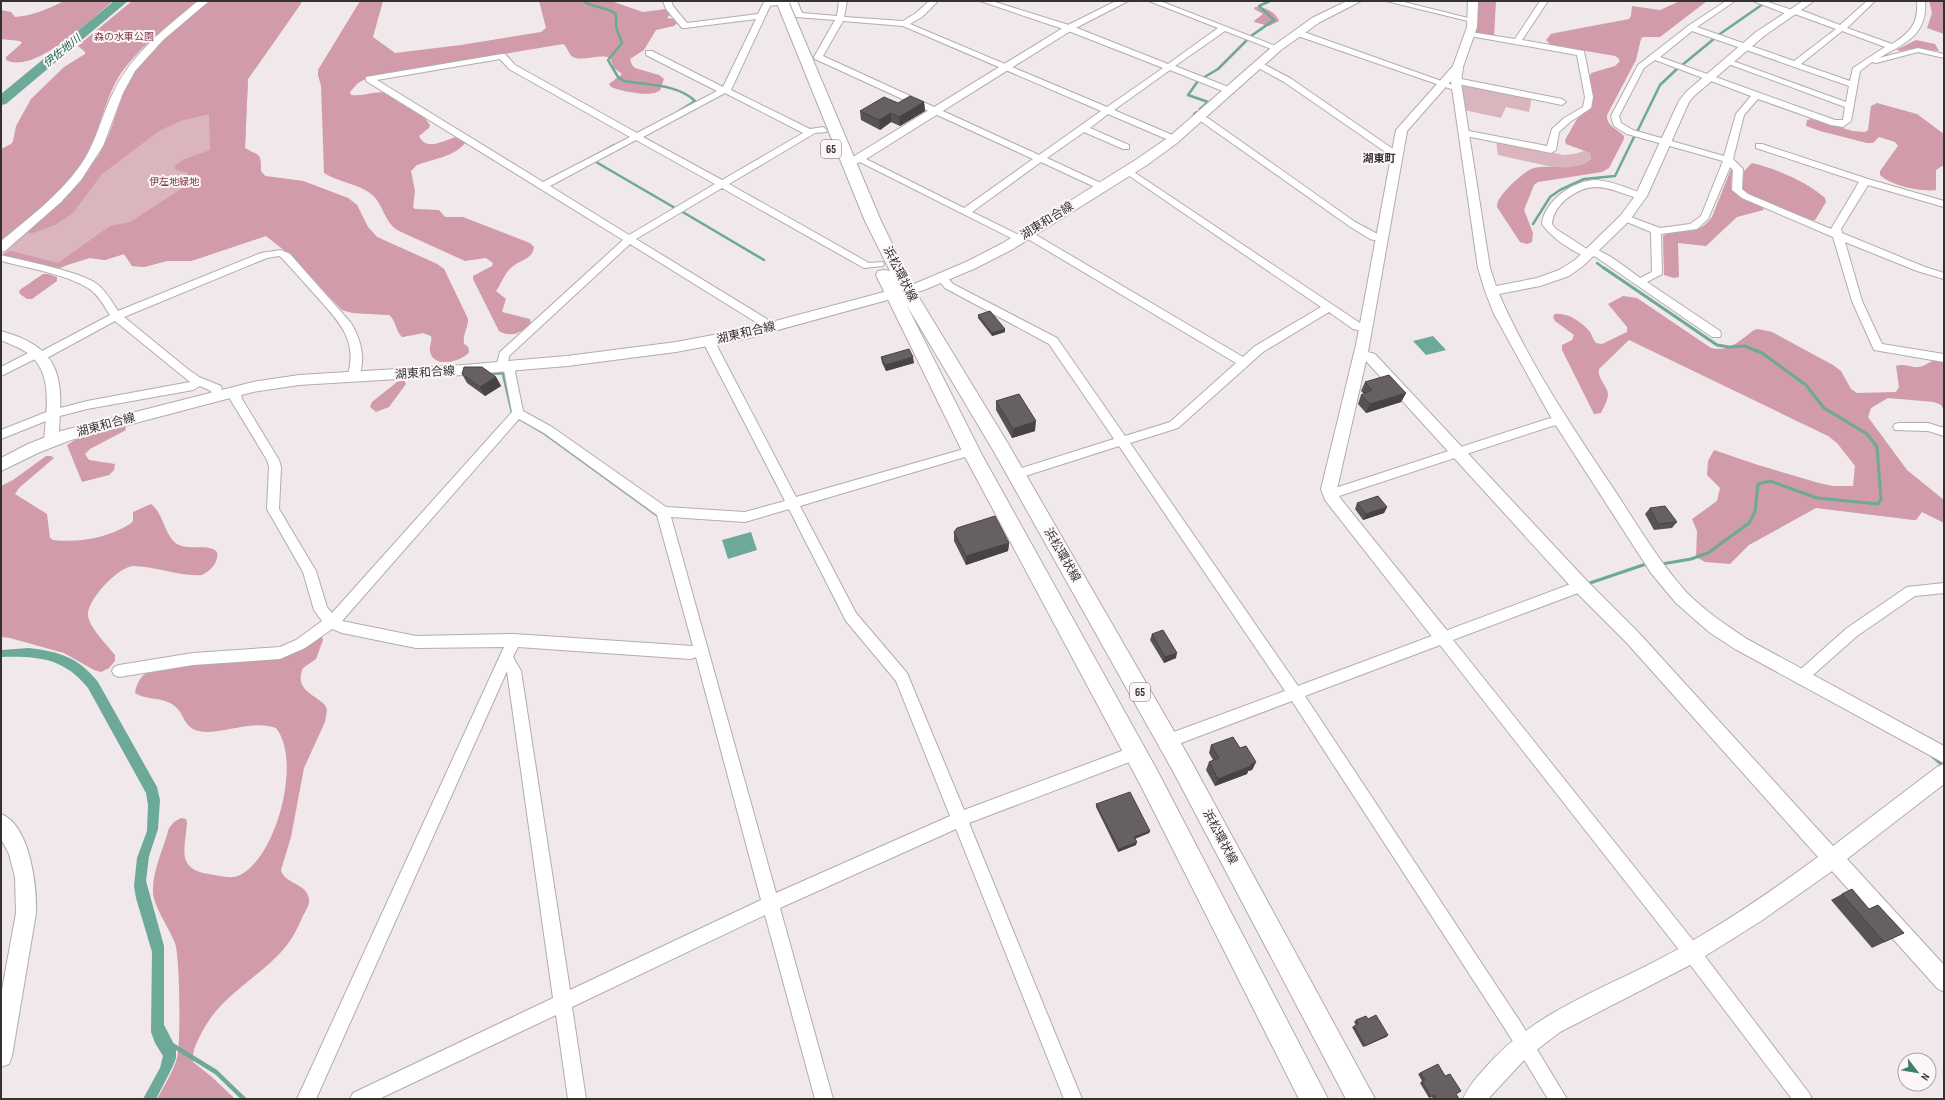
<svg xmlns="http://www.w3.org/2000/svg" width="1945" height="1100" font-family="'Sofia Sans Condensed','Noto Sans JP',sans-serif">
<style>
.green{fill:#dbb5be}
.forest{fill:#d19ba9}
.water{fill:#6ca998}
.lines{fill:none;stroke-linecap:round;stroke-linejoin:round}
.stream-far2{stroke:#6ca998;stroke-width:2.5}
.stream-far1{stroke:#6ca998;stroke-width:3}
.stream{stroke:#6ca998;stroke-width:4.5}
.river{fill:#6ca998;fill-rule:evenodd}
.minor-casing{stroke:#b3acae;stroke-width:2}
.tertiary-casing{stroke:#b3acae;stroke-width:2}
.secondary-casing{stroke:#b3acae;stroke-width:2}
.primary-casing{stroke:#b3acae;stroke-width:2}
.minor{fill:#fff;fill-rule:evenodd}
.tertiary{fill:#fff;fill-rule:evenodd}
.secondary{fill:#fff;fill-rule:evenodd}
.primary{fill:#fff;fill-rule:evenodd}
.wall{fill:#585353}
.shaded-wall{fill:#474344}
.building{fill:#666061;stroke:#474344}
.labels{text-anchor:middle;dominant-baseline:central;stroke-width:4;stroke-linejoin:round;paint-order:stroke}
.far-park-label{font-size:10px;fill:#7b374d;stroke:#fdf6f7}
.far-water-label{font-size:11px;font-style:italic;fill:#156453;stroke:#fdf6f7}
.shield{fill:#fdf6f7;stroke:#706c6d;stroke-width:1}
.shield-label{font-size:11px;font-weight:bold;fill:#343132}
.far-neighbourhood-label{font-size:11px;font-weight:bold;fill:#343132;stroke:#fdf6f7}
.street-label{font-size:12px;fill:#343132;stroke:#fdf6f7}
</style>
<rect width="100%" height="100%" fill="#f0e8ea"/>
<!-- green -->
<path class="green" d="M302 1 300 5 248 79 245 148C259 157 261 151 261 171L265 176 303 181 348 198 357 205 368 227 377 237 437 264 444 269 468 319C468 328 462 335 464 344L468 347 469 352C461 362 433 369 430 351 429 346 433 341 431 336L423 333 402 337C395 330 396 320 389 315L353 313 342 310 289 254 266 236 191 261H167L144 267 132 266 124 254 105 260 90 258 81 259 59 269 6 257 3 254 57 205 91 167 106 143 129 80 136 69Z
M1460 82 1532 97 1529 112 1506 107 1501 118 1464 110Z
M1496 141 1564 155 1574 154 1584 151 1590 153 1591 159 1578 167 1557 168 1498 155Z"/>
<!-- forest -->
<path class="forest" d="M64 1H113C92 18 35 75 6 60V57L22 43 20 41 1 39V10L11 12 15 17C32 16 48 9 64 1Z
M132 1H197C172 22 144 43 124 69 107 92 103 119 92 144 73 185 34 213 1 241V149L11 144 13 141 16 126 31 99 64 67 85 54V52L78 46 80 44Z
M208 1H302L300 5 248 79 245 148C259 157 261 151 261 171L265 176 303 181 348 198 357 205 368 227 377 237 437 264 444 269 468 319C468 328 462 335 464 344L468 347 469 352C461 362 433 369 430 351 429 346 433 341 431 336L423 333 402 337C395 330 396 320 389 315L353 313 342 310 289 254 266 236 191 261H167L144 267 132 266 124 254 105 260 90 258 54 269 6 257 3 254 11 251 58 263 110 226 130 222 178 191 183 187 188 173 176 170 174 166 185 159 210 150 209 114 180 121 159 131 102 174 73 213 55 225 30 234 28 232 70 192 99 155 110 132 124 91 136 69 155 48Z
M360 1H383L373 37 395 53 461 45 541 32 546 28 539 1H611L643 12 666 9 671 14 667 18 674 19 678 22 674 26 656 30 644 50 630 59 632 65 635 68 659 75 664 79 661 87V89C654 99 621 91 611 87L609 84 622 74 614 68 610 58C599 53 584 62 573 57 568 54 568 47 563 44L369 77 358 83 350 92 351 95C363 97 375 90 387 93L425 118 430 125 429 128 419 136C426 152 445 140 456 137L465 141V143C454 157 433 159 417 165L411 171 415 191 413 207 415 209 439 210 445 217H463L530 243 534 247C533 259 520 260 512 267 505 272 501 284 496 291L506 299 502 312 530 319 531 322C523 333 511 338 499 331L473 279V276L492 266 493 263 486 258 465 261 399 231C383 222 384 203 370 193 356 183 338 182 324 173L321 86 318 75V70Z
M1477 1 1496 2 1494 36 1475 32Z
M1680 1H1707L1660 37H1643L1641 39 1636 60 1607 115C1606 126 1617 129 1624 136V139L1609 168 1602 172 1538 182 1534 185 1524 210 1533 233 1532 242 1527 244 1520 242 1497 207C1495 197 1525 170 1534 168 1555 164 1574 173 1591 159L1590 153 1566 144 1565 140 1577 119 1591 107C1593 96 1588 81 1591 73L1615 66 1620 61 1618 58 1615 56 1551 45 1546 40 1551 34 1555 33 1629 19 1631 16 1632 6 1660 10Z
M1929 1H1944V34L1927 28 1932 13Z
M1255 7C1264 6 1276 12 1279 21L1269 26 1254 22V21L1263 14 1254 9Z
M1916 40 1935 44 1939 51 1916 48 1901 51 1896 50Z
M1877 103 1917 114 1944 134V165L1936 170V190C1920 192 1892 186 1880 175V171L1898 146 1895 142 1879 137 1873 143H1867L1820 131 1806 126 1807 120 1811 119 1853 131 1865 132 1868 130 1871 106Z
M1752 163C1774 168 1808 182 1825 198L1826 202 1815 220C1806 223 1755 198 1744 192L1742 188 1744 171Z
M1731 169 1732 170 1731 189 1736 194 1762 207 1764 210 1737 217 1706 246 1678 243 1679 277 1674 278 1664 275 1663 236C1677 225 1696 240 1712 217Z
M43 274H48L57 277V281L32 299H27L20 294 19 291 21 289Z
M1623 296 1637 298 1711 348C1730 352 1739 341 1754 330L1758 329 1772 332 1833 365 1841 371 1851 389 1857 393 1896 392 1899 387 1896 366C1904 363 1911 368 1919 367 1930 365 1928 359 1944 361V410L1941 405 1934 402 1888 398 1871 408 1868 417 1907 470 1944 500V523L1922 512 1916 520H1913L1816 508 1749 545 1730 564 1705 562 1696 557 1697 531 1692 519 1717 501 1720 488 1707 475 1708 461 1714 450 1758 465 1819 483 1833 486H1853L1855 466 1837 443 1828 436 1629 340 1599 369C1597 378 1607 385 1608 394 1608 400 1604 407 1601 413L1594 414 1562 350V345L1572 340 1574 335 1555 321 1553 317 1555 314C1567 312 1582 322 1590 332 1592 335 1593 340 1596 343L1602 344 1627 332V327L1608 304Z
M404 380 406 384 389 407 376 412 370 407 372 402 397 382Z
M123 427H125L126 430 90 449 85 454 89 460 115 464 114 470 109 475 82 482 67 445 75 440Z
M46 456H51L54 458 19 488 15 494 47 514 50 538 53 540C80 543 107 538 130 524L133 521V512L151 504C164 514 164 535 177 544 189 551 209 543 217 552 219 562 211 571 202 575 179 577 156 566 133 566 118 567 87 600 88 615 88 626 108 646 115 655V661L109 668 101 672 94 670 64 653 10 638 1 637V486L13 480Z
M319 636 322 637 323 640 316 659 303 668C294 690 313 693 325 705L327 710 325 722 304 768 291 837 281 870C284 884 307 883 309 899 310 905 305 912 302 918 298 927 293 937 287 945 260 979 222 992 201 1034 196 1044 192 1051 193 1062L212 1077 235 1099H157C164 1086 173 1072 177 1058 181 1042 180 957 175 943 169 927 152 905 153 890 153 869 164 847 169 828L174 822 181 818 186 819 187 823C185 849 176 869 209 874 220 876 232 880 242 874 277 854 302 760 276 728 254 720 229 732 206 732 180 731 187 711 170 703 159 697 146 700 135 693 137 678 146 671 159 666L266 659Z"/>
<!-- water -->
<path class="water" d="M1433 336 1446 350 1426 355 1413 341Z
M751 532 757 550 728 559 722 540Z
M29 648C60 652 78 657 98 682L157 787 160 800 158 829 149 856 146 881 164 946V1025L176 1048V1058L172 1068 156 1099H143L160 1068 163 1056 155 1043 151 1032 152 952 136 898 134 886 137 858 147 831 148 805 146 793 88 688C64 658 38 656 1 657V650Z"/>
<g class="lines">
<!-- stream-far2 -->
<path class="stream-far2" d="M583 1C593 8 606 6 616 14V27L622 43 608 60 618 77 624 81C646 85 678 84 695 101L679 111
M1251 36 1274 20 1259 6 1270 1
M1717 36 1763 4
M1681 66 1715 38
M1203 78 1218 69 1248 39
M1198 81 1188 95 1208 102 1200 109
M1194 114 1197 112
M1637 132 1660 85 1678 68
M591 158 614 145
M596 162 675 208
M681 211 764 260
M1533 224 1550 197 1560 190 1584 179 1615 176 1635 135
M1597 263 1605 269"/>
<!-- stream-far1 -->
<path class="stream-far1" d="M1604 268 1717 345 1729 347 1745 346 1762 353 1806 385 1824 408 1867 434 1877 447 1881 499 1878 504 1817 498 1770 481 1758 484 1755 512 1749 523 1708 553 1691 559 1662 564
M487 374 503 373 512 412
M520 419 544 433 657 515
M1587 584 1646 564 1647 566"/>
<!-- stream -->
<path class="stream" d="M1933 756 1941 763
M172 1045 216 1072 244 1099"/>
<!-- river -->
<path class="river" d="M114 1H128L6 104 1 105V94Z"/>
<!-- minor casing -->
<g class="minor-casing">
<path id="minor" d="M663 1H671L673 6 687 23 758 14 764 2 797 1 802 13 837 16 839 1H847L844 17 903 21 916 13 929 1H938L922 17 910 24 1107 107 1163 68 1066 30 980 1H992L1072 26 1168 64 1218 28 1149 1H1160L1281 48 1274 50 1225 31 1175 66 1231 88V92H1225L1170 70 1114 110 1177 137V141H1171L1108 114 1090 128 1129 145V149H1123L1084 132 1047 158 1105 185V189H1099L1041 162 972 212 1023 237 1024 239 1023 241 1019 242 854 159 859 156 862 157 964 208 1033 159 815 59 814 57 835 20 796 17 790 3 770 6 731 90 810 129 823 127 827 130 826 132 815 133 729 184 869 263 883 262 884 264 883 266 864 268 722 188 636 239 767 319 771 328 770 331H762L759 324 630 244 509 356 508 363H514L516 366 515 372 523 411 552 427 666 507 745 512 785 501 706 348 705 341 711 337 717 341 718 348 796 497 971 447 975 448 977 451 975 454 800 506 856 613 907 673 964 810 1135 746 1140 748 1142 753 1140 758 969 823 1082 1099H1064L956 829 780 908 833 1099H815L765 915 572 1007 586 1099H568L556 1015 379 1099H350L353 1093 553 998 507 671 316 1099H297L504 647 416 648 342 633 332 629 305 648 280 659 193 665 119 677 114 675 112 671 114 667 119 665 193 653 280 647 296 640 322 621 314 610 303 572 267 509 269 467 267 460 230 399 232 388H240L242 399 279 460 281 467 279 509 316 571 327 607 332 613 512 412 504 370H498L496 367 500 352 623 240 366 81V77L502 54H505L515 65 637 133 717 91 646 55V51H652L723 87 756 19 685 28H682L666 9ZM843 21 903 26 1101 111 1039 155 823 56ZM500 59 509 69 630 137 543 182 377 80ZM725 93 803 133 722 180 643 137ZM636 140 715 184 629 235 550 186ZM519 419 544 433 657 515 693 646 514 634 416 636 342 621ZM789 509 846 621 896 681 950 816 776 893 671 517 745 522ZM518 647 691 659 696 657 761 900 570 990 521 671 513 657Z
M1386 1H1400L1476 20 1472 22Z
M1540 1H1548L1522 40 1584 51 1593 97 1591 108 1570 122 1559 132 1556 150 1551 153 1461 135 1459 133 1464 130 1547 146 1552 129 1564 118 1583 107 1585 97 1577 55 1470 36 1466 34 1470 32 1515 39Z
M1726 1H1735L1697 27 1794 61 1836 29 1795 14 1789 15 1753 1H1765L1792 10 1798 9 1840 25 1867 1H1875L1847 28 1892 44C1910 33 1919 23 1917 1H1925C1928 35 1904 44 1879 58L1918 48 1944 54V58L1918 52 1876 63 1872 62 1860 71 1851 121 1843 127 1831 125 1758 99 1744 115 1733 159 1743 169 1742 189 1748 194 1831 229 1859 182 1756 148V144H1762L1868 179 1944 201V207L1868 185 1841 229 1842 233 1925 267 1944 273V279L1917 271 1845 242 1862 301 1882 344 1944 354V362L1874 350 1852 301 1833 237 1742 198 1732 190 1733 170 1730 167 1708 219 1697 229 1661 234 1662 274 1647 282 1720 331 1721 334 1720 337H1712L1596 257C1592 255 1590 258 1585 256 1571 251 1550 236 1542 224 1544 201 1574 180 1596 180 1613 181 1629 189 1644 194L1646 196 1641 199C1611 191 1594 176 1565 200 1558 207 1553 213 1552 224L1556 229 1587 249C1599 245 1629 270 1640 278L1652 272 1651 232 1622 220 1620 218 1622 216H1628L1660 228 1690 224 1701 216 1723 161 1627 134 1614 126 1611 116 1638 65 1688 26ZM1692 31 1849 86 1846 102 1730 60H1724L1723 62 1845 107 1843 120H1835L1660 57ZM1842 31 1885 47 1853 68 1850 81 1801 64ZM1655 60 1751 96 1736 114 1724 156 1633 130 1621 123 1619 116 1644 68Z
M1295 31H1301L1461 88 1460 90H1454L1295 35Z
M1258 61 1290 78 1393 149 1402 152 1397 155 1387 153 1284 82 1255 66V62Z
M1456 78 1562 99 1566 102 1562 105 1453 83 1452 81Z
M1198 115 1208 118 1355 222 1387 239 1382 242 1370 239 1349 226 1202 122 1195 120V116Z
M1128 168 1360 323 1370 325 1371 328 1366 332 1353 329 1329 312 1263 352 1178 428 1130 443 1298 686 1576 582 1581 581 1586 582 1588 586 1586 590 1453 640 1688 934 1809 1093 1812 1099H1792L1676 946 1440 645 1305 696 1521 1023 1567 1099H1548L1509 1035 1292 701 1168 748 1163 746 1161 741 1163 736 1285 691 1119 446 1016 479 1012 477 1010 474 1012 471 1114 439 1049 344 945 288 937 278 942 275 946 276 953 284 1057 338 1125 436 1170 422 1236 363 1023 236 1022 234 1023 232H1031L1243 357 1255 346 1321 307 1125 173V169Z
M281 250 290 254 351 323C361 339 367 362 357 380L353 381 347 377C359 341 339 322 318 298 306 285 294 271 282 258L279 256 267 258 124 317 189 370 199 377 221 386 223 395 221 398H213L211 391 200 386 193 390 87 409 56 417 1 439V430L49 411 87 401 190 382 115 321 45 359 37 358 1 376V367L34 350 42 351 110 315C104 306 98 294 88 288 65 274 28 268 1 261V255C24 261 79 271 97 284 106 291 112 302 118 311L261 253Z
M1560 417 1564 418 1566 421 1564 424 1552 426 1330 499 1326 497 1324 494 1326 491 1547 419Z
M1899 423H1928L1944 428V436L1928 431 1895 430 1893 427 1895 424Z
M1944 583V593L1915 596 1857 636 1812 676 1808 683 1803 685 1798 683 1796 679 1802 668 1847 628 1907 587Z"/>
</g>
<!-- tertiary casing -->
<g class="tertiary-casing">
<path id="tertiary" d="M198 1H209L163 40 135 71 123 93 103 146 81 180 61 202 5 251 1 252V241C29 218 58 196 80 166 96 144 101 116 114 91 133 52 166 28 198 1Z
M1116 1H1128L1072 30 863 161 849 166 843 163 1066 26Z
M1468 1H1478L1477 27 1463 67 1461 83 1490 268 1496 286 1537 278 1559 270 1575 260 1621 215 1635 196 1679 101 1686 92 1756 32 1803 1H1814L1764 36 1694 96 1689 102 1647 196 1629 221 1583 266 1569 276 1540 286 1499 294C1530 365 1574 430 1617 494 1639 528 1660 563 1687 593 1705 611 1726 625 1747 639L1944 746V763L1735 649 1709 632 1676 603 1651 573 1553 421 1494 314 1485 291 1478 268 1451 81 1407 131 1368 352 1375 354 1587 581 1638 632 1833 846 1937 767 1944 764V784L1847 859 1944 965V992L1937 988 1832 871 1761 921 1694 963 1560 1032 1526 1058 1488 1099H1463C1468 1087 1477 1077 1486 1067 1537 1008 1612 987 1678 949 1727 922 1773 890 1818 857L1626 642 1575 591 1366 361 1337 489 1340 498 1449 633 1452 638 1449 643 1443 645 1437 643 1325 500 1321 489 1356 345 1396 130 1453 66 1467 27Z
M1 331C66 349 63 383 58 441L56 445 51 446 46 445 44 441C46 411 55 372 26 352 19 347 9 344 1 340Z
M1 814C30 825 37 886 36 913L12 1056 9 1064 1 1067V995L16 913 15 877 9 854 1 839Z"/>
</g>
<!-- secondary casing -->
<g class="secondary-casing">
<path id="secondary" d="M1347 1H1361L1320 22 1281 50 1177 143 1147 165 1013 249 976 268 924 290 745 339 676 352 567 366 463 375 299 385 253 392 71 440 40 452 1 471V458L28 444 61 431 253 382 299 375 463 365 567 356 676 342 745 329 914 284 966 262 1003 243 1137 159 1169 137 1273 46 1312 18Z"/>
</g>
<!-- primary casing -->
<g class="primary-casing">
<path id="primary" d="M776 1H788L881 221 915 291 1007 442 1190 759 1375 1099H1346L1174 773 993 450 906 304 982 455 1157 770 1328 1099H1299L1141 786 964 455 876 275 878 271 884 270 890 271 865 221Z"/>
</g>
<!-- minor -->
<use href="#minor" class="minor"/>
<!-- tertiary -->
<use href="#tertiary" class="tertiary"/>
<!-- secondary -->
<use href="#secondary" class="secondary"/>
<!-- primary -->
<use href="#primary" class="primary"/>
</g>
<!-- wall -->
<path class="wall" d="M924 102 925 111 900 126 891 122 880 130 861 120 860 111 898 103Z
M978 315 1005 329V332L992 336 978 318Z
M881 357 914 363 886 371 882 363Z
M462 374 496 377 501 386 485 396 467 383Z
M1365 382 1406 393 1401 402 1366 413 1358 404 1361 395 1364 394 1361 391Z
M996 401 1035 431 1012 438 996 410Z
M1357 503 1387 507 1384 513 1363 520 1355 509Z
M1650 508 1677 522 1672 528 1654 530 1645 514Z
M954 532 1009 543 1008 551 966 565 954 541Z
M1152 634 1176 658 1164 663 1150 640Z
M1211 745 1240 748 1256 762 1252 770 1248 771 1247 774 1215 786 1206 770 1209 762 1213 760 1209 753Z
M1096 804 1150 831 1149 833 1135 839 1136 845 1118 852 1096 807Z
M1842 894 1869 909 1904 933 1872 948 1831 900Z
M1368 1019 1388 1035 1386 1037 1363 1047 1352 1027 1356 1025 1354 1022 1356 1020Z
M1420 1073 1456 1094 1459 1099H1433L1432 1097 1429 1098 1420 1083 1422 1081 1418 1074Z"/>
<!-- shaded-wall -->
<path class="shaded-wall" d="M924 102 925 111 900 126 899 117Z
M891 113V122L880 130 879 120Z
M1005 329V332L992 336V333Z
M913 357 914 363 886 371 885 365Z
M496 377 501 386 485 396 480 387Z
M1406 393 1401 402 1366 413 1370 404Z
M1036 421 1035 431 1012 438 1013 429Z
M1387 507 1384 513 1363 520 1366 514Z
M1009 543 1008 551 966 565V556Z
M1177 653 1176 658 1164 663 1165 657Z
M1256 762 1252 770 1248 771 1247 774 1215 786 1218 779Z
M1150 831 1149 833 1133 839 1134 837Z
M1137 842 1136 845 1118 852 1119 849Z
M1388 1035 1386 1037 1363 1047 1365 1046Z"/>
<!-- building -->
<path class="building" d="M910 96 924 102 899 117 891 113 879 120 860 111 884 97 898 103Z
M990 311 1005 329 992 333 978 315Z
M909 349 913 357 885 365 881 357Z
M464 367H482L496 377 480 387 462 374Z
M1389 375 1406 393 1370 404 1361 395 1372 390 1365 382Z
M1019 394 1036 421 1013 429 996 401Z
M1378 496 1387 507 1366 514 1357 503Z
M1665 506 1677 522 1658 524 1650 508Z
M995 516 1009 543 966 556 954 532 957 528Z
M1163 630 1177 653 1165 657 1152 634Z
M1233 737 1240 748 1246 746 1256 762 1250 765 1251 766 1218 779 1209 762 1219 758 1211 745Z
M1130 792 1150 831 1134 837 1137 842 1119 849 1096 804Z
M1852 889 1869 909 1878 905 1904 933 1884 942 1842 894Z
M1376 1015 1388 1035 1365 1046 1354 1026 1358 1024 1356 1020 1366 1016 1368 1019Z
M1438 1064 1445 1076 1450 1074 1461 1091 1456 1094 1459 1099H1436L1434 1095 1431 1097 1422 1081 1425 1080 1420 1073Z"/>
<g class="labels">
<!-- far-park labels -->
<g class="far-park-label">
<text x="124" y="37">森の水車公園</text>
<text x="174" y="182">伊左地緑地</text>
</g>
<!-- far-water labels -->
<g class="far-water-label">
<text transform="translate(62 51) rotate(-39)">伊佐地川</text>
</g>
<!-- shield labels -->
<g class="shield">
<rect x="821" y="140" width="20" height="18" rx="3"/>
<rect x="1130" y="683" width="20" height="18" rx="3"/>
</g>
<g class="shield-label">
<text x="831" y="149">65</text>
<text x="1140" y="692">65</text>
</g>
<!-- far-neighbourhood labels -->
<g class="far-neighbourhood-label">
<text x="1379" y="158">湖東町</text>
</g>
<!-- street labels -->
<g class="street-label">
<text transform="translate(1047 221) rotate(-32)">湖東和合線</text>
<text transform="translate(900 274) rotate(63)">浜松環状線</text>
<text transform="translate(746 333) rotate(-13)">湖東和合線</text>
<text transform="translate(425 373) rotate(-4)">湖東和合線</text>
<text transform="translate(106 425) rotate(-15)">湖東和合線</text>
<text transform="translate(1062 555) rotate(60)">浜松環状線</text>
<text transform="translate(1220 837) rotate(62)">浜松環状線</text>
</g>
</g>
<!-- border -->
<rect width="1945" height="1100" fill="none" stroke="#343132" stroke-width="4"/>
<!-- north arrow -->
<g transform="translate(1917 1072) rotate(121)"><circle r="19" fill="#fdf6f7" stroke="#ada7a8"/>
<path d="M0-3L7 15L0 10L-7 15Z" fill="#3e7f6e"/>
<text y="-6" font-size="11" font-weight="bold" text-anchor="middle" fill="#343132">N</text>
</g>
</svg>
